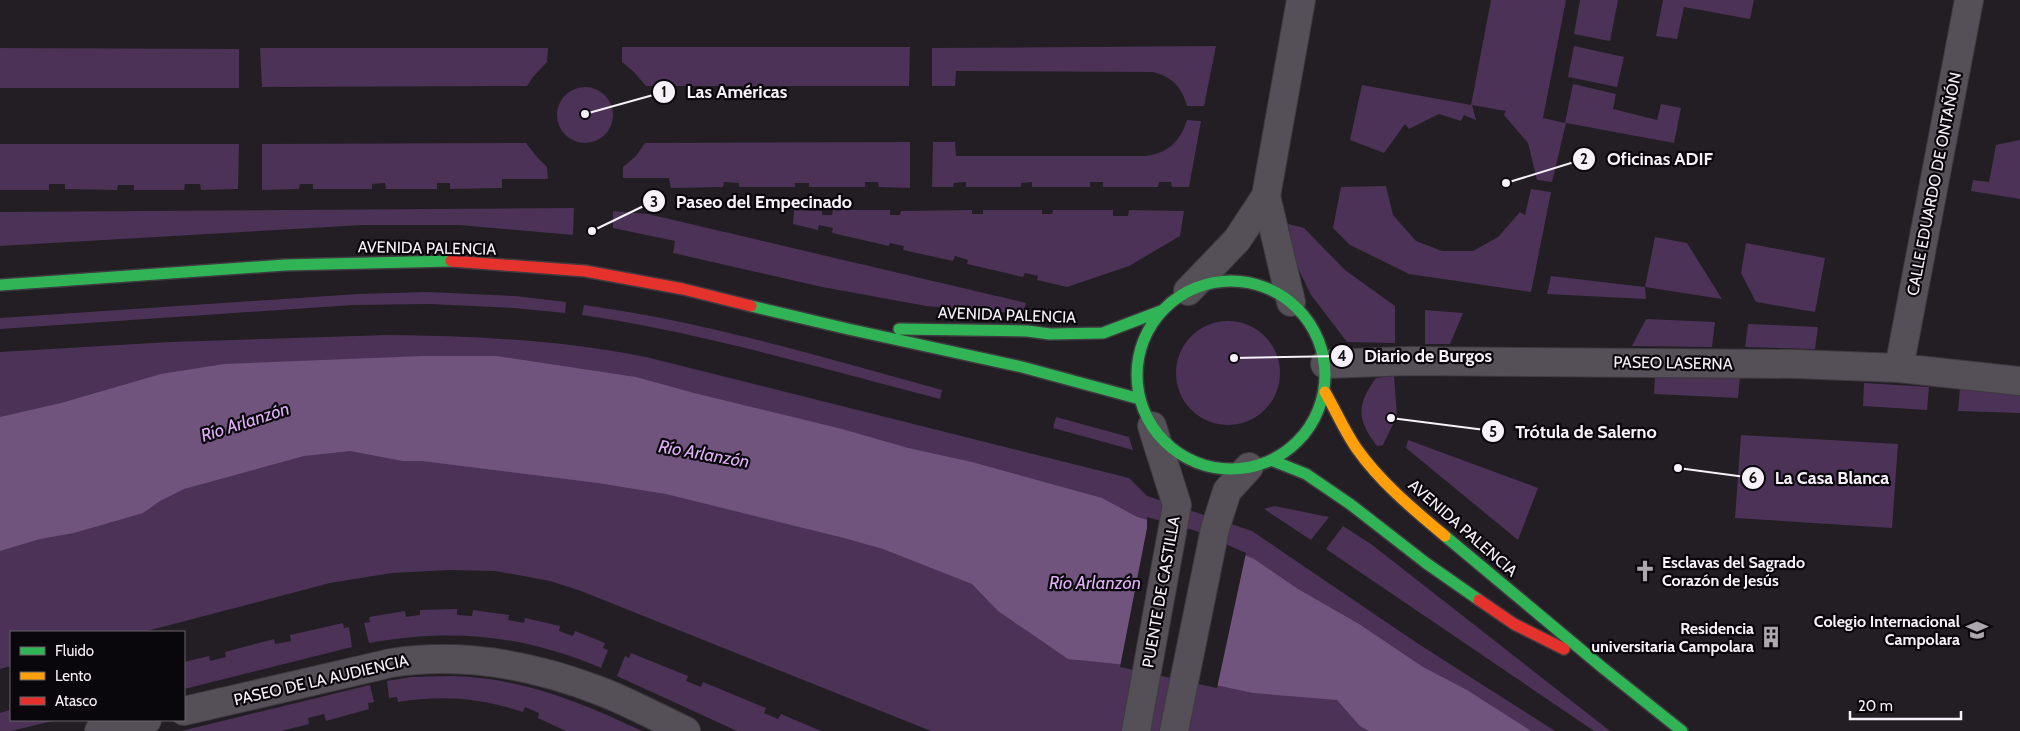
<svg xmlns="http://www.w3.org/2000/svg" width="2020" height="731" font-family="Cabin,sans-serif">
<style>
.green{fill:#4b3256}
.water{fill:#71547e}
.pier{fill:#221e24}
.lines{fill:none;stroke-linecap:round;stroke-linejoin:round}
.street-casing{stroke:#3e3a40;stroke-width:30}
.fast-casing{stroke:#3e3a40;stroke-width:14}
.slow-casing{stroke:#3e3a40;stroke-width:14}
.jam-casing{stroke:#3e3a40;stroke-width:14}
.street{stroke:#555057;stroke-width:28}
.fast{stroke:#30b455;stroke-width:11}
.slow{stroke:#ff9f0a;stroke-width:11}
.jam{stroke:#e5322d;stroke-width:11}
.labels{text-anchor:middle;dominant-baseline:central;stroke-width:4.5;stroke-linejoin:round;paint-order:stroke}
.street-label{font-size:16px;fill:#f7f1fa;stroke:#0a070c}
.poi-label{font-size:16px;font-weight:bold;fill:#f7f1fa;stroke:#0a070c;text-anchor:end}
.water-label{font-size:18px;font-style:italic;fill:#e0aff7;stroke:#0a070c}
.leader{fill:none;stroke:#f7f1fa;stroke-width:2}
.callout-dot{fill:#f7f1fa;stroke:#0a070c;stroke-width:2}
.mark-label{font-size:15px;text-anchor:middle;font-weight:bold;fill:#111}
.callout-label{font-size:18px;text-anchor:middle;font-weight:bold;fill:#f7f1fa;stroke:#0a070c;stroke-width:4.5;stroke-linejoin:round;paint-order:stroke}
</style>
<rect width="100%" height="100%" fill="#221e24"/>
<!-- green -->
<path class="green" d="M1491 0H1566L1543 118 1565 123 1573 84 1616 94 1613 109 1657 120 1661 104 1681 108 1674 143 1566 123 1552 182 1537 180 1528 143 1504 115 1506 111 1472 105 1476 120 1464 115 1461 121 1439 114 1409 129 1405 124 1384 153 1350 140 1362 85 1471 105Z
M1580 0H1618L1610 41 1574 34Z
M1663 0H1754L1750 19 1684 7 1677 39 1656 36Z
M1216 46 1204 106H1187C1182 87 1172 77 1153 72L956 71 955 86H932V48Z
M1574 46 1624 57 1617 87 1568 77Z
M622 47H910L909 86H646L634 72 622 62Z
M0 48 239 49V88H0Z
M260 48H548L547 62 533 77 527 86 262 87Z
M557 115a28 28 0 1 1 56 0a28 28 0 1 1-56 0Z
M1187 120 1201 121 1189 187H1172L1171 182H1159L1158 187H1103V182H1090V187H1032V182L1021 183V187H966V182L954 183 953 187H932L933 142H955L956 156H1146C1168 153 1180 142 1187 120Z
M2020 140V199L1971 191 1973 180 1989 182 1996 145Z
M910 142V188L879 187 878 182H865V187H809V183H795V187H739V183L724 182 723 187 671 188 669 178H623V167L636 156 645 143Z
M526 143 537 157 547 167 548 179H502V188L450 189V183H437V189H386L385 183 372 184V189H313V184H300L299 189 262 190V144Z
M0 144H239L238 189 201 190 200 184H185L184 190H134V185H118L117 190 65 189V184H49V190H0Z
M1386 186 1393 215 1416 241 1442 251H1473L1498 237 1520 212 1525 215 1531 189 1551 192 1531 292 1409 274 1350 245 1333 228 1341 187Z
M574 208 573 235 459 225H363L0 246V212Z
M794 210 822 211V215H832L833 210H890V215H900L901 211 972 210V214H983V210H1042V214H1052L1053 210H1113V216H1128L1129 210 1184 211 1180 236 1129 266 1067 287 1037 280 1038 276 1025 273 1023 277 967 264 968 260 955 256 953 261 903 250 904 246 890 243 889 246 832 233 833 228 819 225 818 230 793 224Z
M613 211 648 214 1026 303 1023 314 926 306 822 287 673 253 675 241 613 228Z
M1288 224 1304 228 1345 270 1395 306V343L1347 342 1311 295 1297 266Z
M1655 237 1687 243 1722 299 1645 287 1646 299 1547 294 1551 276 1645 287Z
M1746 243 1825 258 1815 312 1756 302 1741 273Z
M427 292 515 296 566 302 565 313 514 308 429 304 353 305 0 329V318L358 294Z
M584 305C706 322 823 357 942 390L940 399C821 368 703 333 582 315Z
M1425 310 1463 313 1450 344H1425Z
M1646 319 1715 322 1712 347 1632 346Z
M1176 373a52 52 0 1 1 104 0a52 52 0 1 1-104 0Z
M1748 324 1818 327 1815 349 1745 347Z
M388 335C475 336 560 340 646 357L1129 478 1147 496 1252 531 1417 643 1555 731H931L581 591 550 581 495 571 449 570 392 573 330 583 143 632H11V666L0 669V352L170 342Z
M1655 375 1740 376 1738 398 1654 394Z
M1394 376 1397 416 1383 445 1377 446C1357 420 1356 405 1376 378Z
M1864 383 1929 387 1927 410 1863 406Z
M1960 388 2020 395V413L1958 411Z
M1056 417 1129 437 1133 450 1053 428Z
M1741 435 1898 444 1892 528 1735 518Z
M1408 440 1538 488 1518 540 1406 448Z
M1274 506 1329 517 1311 540 1264 509Z
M1343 526 1371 544 1610 731H1594L1326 549Z
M457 609V615L472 616 473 610 509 615 508 620 524 623 525 618 560 626 559 631 573 636 575 631 605 643 603 648 608 650 601 668C523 635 452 628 369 643L364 623 370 622 369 617 405 611 406 617 420 615V610Z
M343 623 344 628 349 627 352 647 184 689V662L209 656 210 661 226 657 225 652 274 639 275 644 291 641 290 635Z
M631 653 688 676 686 681 701 687 703 682 766 708 764 713 778 719 781 714 821 731H737L617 676 625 656 629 658Z
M453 676C523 678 580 702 642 731H566L538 718 539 713 525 707 523 712C480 698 443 695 398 702L397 697 389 698 387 681 411 677Z
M370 685 374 702 368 703 369 709 326 721 324 714 308 718 309 724 281 731H181Z
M9 704H11V720H57L11 731H0V713L10 710Z"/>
<!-- water -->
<path class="water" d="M423 356H496L636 377 694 393 842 429 908 448 972 462 1102 498 1137 517 1195 533 1254 559 1298 589 1359 624 1423 667 1467 690 1531 731H1369L1360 726 1337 700 1253 693 1118 664 1068 659 998 611 972 584 883 549 844 538 666 494 598 483 422 461H403L350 451 304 456 184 489 160 501 143 513 74 533 40 539 0 551V417L61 403 161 374 224 364Z"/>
<!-- pier -->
<path class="pier" d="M1147 517 1196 531 1246 553 1217 688 1120 667 1147 528Z"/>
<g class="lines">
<!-- street casing -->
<g class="street-casing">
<path id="street" d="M1266 196 1291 302
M1188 291 1237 240 1266 196 1301 0
M1325 364 1409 361 1796 364 1899 368 2020 381
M1899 368 1969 0
M184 711 391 663C462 652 533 665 600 691 629 702 658 718 686 731
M99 731 147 720
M1136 731 1177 505 1152 426
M1174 731 1215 529 1227 491 1249 467"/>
</g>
<!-- fast casing -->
<g class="fast-casing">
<path id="fast" d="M1137 375a94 94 0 1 1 188 0a94 94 0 1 1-188 0Z
M0 285 285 265 451 261
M751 306 848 329 1022 367 1140 399
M899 329 1027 331 1050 334 1103 333 1161 311
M1271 460 1306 474 1350 504 1426 563 1479 600
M1445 536 1603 668 1682 731"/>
</g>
<!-- slow casing -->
<g class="slow-casing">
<path id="slow" d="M1325 392C1336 411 1345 432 1357 449 1381 483 1414 510 1445 536"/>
</g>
<!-- jam casing -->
<g class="jam-casing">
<path id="jam" d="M451 261 585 271 683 289 751 306
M1479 600 1514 624 1564 649"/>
</g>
<!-- street -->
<use href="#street" class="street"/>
<!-- fast -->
<use href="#fast" class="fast"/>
<!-- slow -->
<use href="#slow" class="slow"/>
<!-- jam -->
<use href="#jam" class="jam"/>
</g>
<!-- icons -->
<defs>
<g id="church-bare" transform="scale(1.725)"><path d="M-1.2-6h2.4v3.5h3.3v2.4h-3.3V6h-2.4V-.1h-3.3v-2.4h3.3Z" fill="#aca7af" stroke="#0a070c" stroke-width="2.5" paint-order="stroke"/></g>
<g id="school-bare" transform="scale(1.725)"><path d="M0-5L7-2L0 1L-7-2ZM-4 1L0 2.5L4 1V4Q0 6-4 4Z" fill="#aca7af" stroke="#0a070c" stroke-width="2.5" paint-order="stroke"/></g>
<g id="building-bare" transform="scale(1.725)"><path d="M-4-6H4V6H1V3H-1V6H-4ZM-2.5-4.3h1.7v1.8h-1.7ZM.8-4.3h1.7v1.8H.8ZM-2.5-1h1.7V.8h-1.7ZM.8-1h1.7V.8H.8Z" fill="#aca7af" stroke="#0a070c" stroke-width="2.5" paint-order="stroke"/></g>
</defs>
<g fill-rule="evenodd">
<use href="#church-bare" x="1645" y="571"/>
<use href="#school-bare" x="1977" y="630"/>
<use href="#building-bare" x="1771" y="637"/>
</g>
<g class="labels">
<!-- street labels -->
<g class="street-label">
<text transform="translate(1934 184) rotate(-79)">CALLE EDUARDO DE ONTAÑÓN</text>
<text transform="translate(427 248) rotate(1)">AVENIDA PALENCIA</text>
<text transform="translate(1007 315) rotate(2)">AVENIDA PALENCIA</text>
<text transform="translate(1673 363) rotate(1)">PASEO LASERNA</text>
<text transform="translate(1463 528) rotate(41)">AVENIDA PALENCIA</text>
<text transform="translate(1161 592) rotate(-80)">PUENTE DE CASTILLA</text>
<text transform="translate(321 680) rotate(-13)">PASEO DE LA AUDIENCIA</text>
</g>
<!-- poi labels -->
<g class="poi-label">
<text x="1662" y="562" text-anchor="start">Esclavas del Sagrado<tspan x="1662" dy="18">Corazón de Jesús</tspan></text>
<text x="1960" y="621">Colegio Internacional<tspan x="1960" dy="18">Campolara</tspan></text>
<text x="1754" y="628">Residencia<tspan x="1754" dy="18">universitaria Campolara</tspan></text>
</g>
<!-- water labels -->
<g class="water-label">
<text transform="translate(245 422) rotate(-18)">Río Arlanzón</text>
<text transform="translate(704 454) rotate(10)">Río Arlanzón</text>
<text x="1095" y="583">Río Arlanzón</text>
</g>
</g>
<!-- callouts -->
<path class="leader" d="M585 114L664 92M1506 183L1584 159M592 231L654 201M1234 358L1342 356M1391 418L1493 431M1678 468L1753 478"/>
<g class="callout-dot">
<circle cx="585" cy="114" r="5"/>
<circle cx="1506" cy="183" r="5"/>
<circle cx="592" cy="231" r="5"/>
<circle cx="1234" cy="358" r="5"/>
<circle cx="1391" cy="418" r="5"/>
<circle cx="1678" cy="468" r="5"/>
<circle cx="664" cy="92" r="12"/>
<circle cx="1584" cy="159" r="12"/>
<circle cx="654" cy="201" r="12"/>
<circle cx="1342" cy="356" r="12"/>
<circle cx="1493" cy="431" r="12"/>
<circle cx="1753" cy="478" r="12"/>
</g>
<g class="mark-label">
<text x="664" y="97">1</text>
<text x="1584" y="164">2</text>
<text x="654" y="207">3</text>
<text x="1342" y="361">4</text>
<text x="1493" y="437">5</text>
<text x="1753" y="483">6</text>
</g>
<g class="callout-label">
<text x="737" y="98">Las Américas</text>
<text x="1660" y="165">Oficinas ADIF</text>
<text x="764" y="208">Paseo del Empecinado</text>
<text x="1428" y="362">Diario de Burgos</text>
<text x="1586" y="438">Trótula de Salerno</text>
<text x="1832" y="484">La Casa Blanca</text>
</g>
<!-- legend -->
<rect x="10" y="631" width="175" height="90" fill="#0a070c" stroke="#69656b"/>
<rect x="20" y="647" width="25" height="8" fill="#30b455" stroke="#69656b"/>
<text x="55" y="656" font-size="15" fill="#f7f1fa">Fluido</text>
<rect x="20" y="672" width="25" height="8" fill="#ff9f0a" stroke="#69656b"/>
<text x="55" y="681" font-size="15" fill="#f7f1fa">Lento</text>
<rect x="20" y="697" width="25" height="8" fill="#e5322d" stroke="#69656b"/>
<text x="55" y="706" font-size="15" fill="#f7f1fa">Atasco</text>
<!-- scale -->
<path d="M1850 711v8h111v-8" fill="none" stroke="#f7f1fa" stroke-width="2.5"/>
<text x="1858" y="711" font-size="15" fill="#f7f1fa" stroke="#0a070c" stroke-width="4" paint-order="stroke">20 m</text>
</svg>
